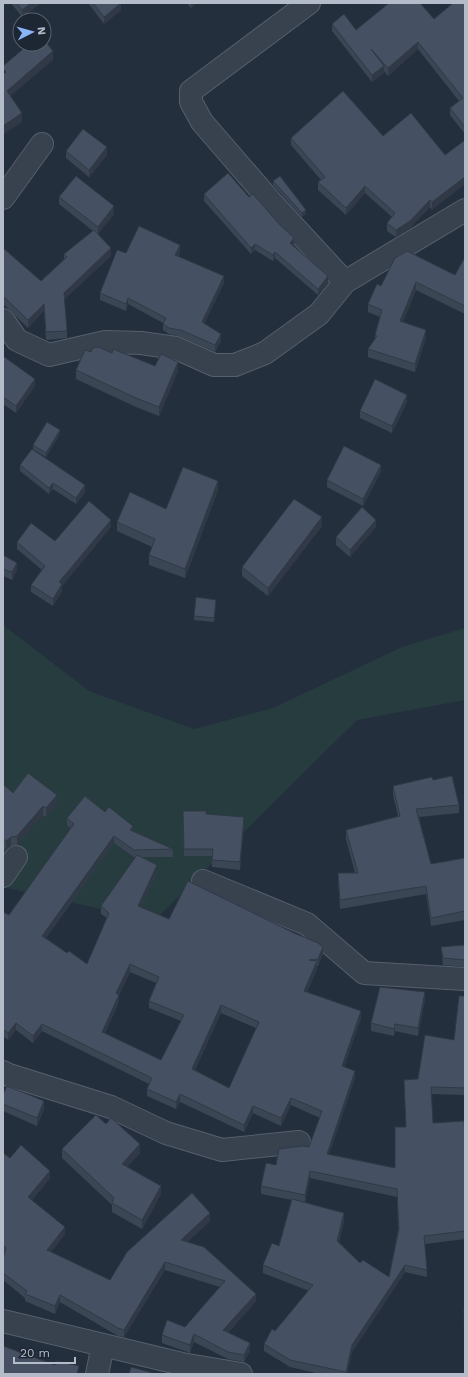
<svg xmlns="http://www.w3.org/2000/svg" width="468" height="1377" font-family="'Work Sans',sans-serif">
<style>
.green{fill:#263c3f}
.lines{fill:none;stroke-linecap:round;stroke-linejoin:round}
.minor-casing{stroke:#565f6c;stroke-width:24}
.minor{stroke:#38414e;stroke-width:22}
.wall{fill:#3b4654;fill-rule:evenodd}
.shaded-wall{fill:#303945}
.building{fill:#455162;stroke:#303945;fill-rule:evenodd}
</style>
<rect width="100%" height="100%" fill="#242f3e"/>
<!-- green -->
<path class="green" d="M3 625 89 691 194 729 273 708 402 647 465 628V700L357 720 154 921 3 887Z"/>
<g class="lines">
<!-- minor casing -->
<g class="minor-casing">
<path id="minor" d="M309 3 191 91V102L202 122 272 203 345 282
M3 198 42 144
M3 320 17 340 49 355 105 342 141 343 176 348 214 365H235L265 353 319 314 345 282 465 210
M3 876 16 857
M203 881 307 924 364 973 465 979
M3 1072 9 1075 111 1107 166 1133 222 1150 299 1142
M3 1321 182 1364 241 1374
M97 1374 103 1345"/>
</g>
<!-- minor -->
<use href="#minor" class="minor"/>
</g>
<!-- wall -->
<path class="wall" d="M11 3H41L22 17Z
M88 3H121V10L104 24Z
M187 3H196L191 8Z
M465 3V134L450 115V108L459 101 418 49 388 76 384 71V73L372 82 332 31V24L356 30 434 19Z
M383 136 445 155 432 210 430 207 410 228 396 237 387 231V223L392 217 365 193 346 215 318 190V182L321 180 291 145V138Z
M66 151 107 155 89 177 66 158Z
M273 181 306 214 302 217 273 185Z
M204 194 249 197 294 245 293 246 328 283 318 295 275 258 273 261 255 250 251 254 204 201Z
M59 197 114 214 98 234 111 256 64 299 67 331V338L46 340 44 311 28 328 3 304V248L41 281 64 259V254L93 231 59 204Z
M180 252 178 257 224 283 204 324 221 341 215 352 181 337 169 334 163 330V323L128 304 126 311 100 300V293L126 253Z
M465 257V314L416 290 403 322 426 338 415 372 368 357V349L375 339V335L380 317 368 312V304L381 286 455 275Z
M91 352 112 353 155 366 178 371 159 416 136 407 76 379V370Z
M3 356 35 386 16 413 3 404Z
M407 402 392 433 360 418V411Z
M60 434 46 457 33 449V445Z
M20 465 85 492 76 504 53 489 49 494 20 471Z
M381 472 363 506 327 487V480Z
M218 490 185 578 149 565V555L152 547 117 531V522L166 509Z
M322 526 268 596 242 576V567Z
M111 527 62 586V591L53 606 31 592V585L42 570 17 549V542L55 541Z
M376 527 350 557 336 545V537Z
M3 555 17 570 12 580 3 576Z
M216 603 214 622 194 620V616Z
M433 780 459 805V813L419 817 431 864 465 858V920L431 926 426 894 340 909 338 881V873H355L346 839V830L398 816 393 795V786Z
M3 784 13 793 57 803 46 817 43 815 17 845 11 846 6 850 3 847Z
M183 811 206 814 244 824 240 870 212 867V856H184Z
M105 812 133 831 173 849V857H141L157 872 141 907 169 919 323 954 318 966H317V969L307 992 361 1018 344 1067 355 1078 329 1154 395 1168 406 1127 404 1080 418 1079 454 1040 465 996V1095L431 1094 433 1123 465 1136V1239L425 1244 427 1277 405 1272 352 1352 347 1374H320L290 1367 264 1351V1344L309 1291 263 1273V1265L279 1246 292 1200 261 1194V1186L276 1165 309 1147 320 1118 291 1105 281 1126 253 1113 244 1132 180 1102 176 1109 147 1096V1089L149 1084 42 1031 33 1043 16 1030 8 1040 3 1036V912L9 915 71 828 67 826V818ZM114 843 134 857H136L101 906V914L107 918 87 964 67 953 46 938ZM130 972 156 983 149 1001V1008L181 1021 161 1060 105 1033 119 1002V995ZM221 1013 256 1028 229 1088 195 1070ZM310 1178 397 1197 398 1230 389 1277 360 1263 339 1242 344 1221 296 1200 305 1202Z
M465 945V967L443 965 441 947Z
M425 999 418 1036 395 1031 394 1036 371 1031V1023Z
M3 1095 44 1109 37 1126 3 1111Z
M106 1124 140 1153 127 1167 161 1194 142 1229 112 1212V1205L62 1158V1149Z
M3 1153 10 1158 50 1178 32 1200 65 1234 51 1252 110 1280 210 1221 187 1242 256 1301 228 1333 250 1351 244 1362 228 1359 194 1342 190 1353 162 1343V1335L185 1327 220 1287 165 1270 124 1337 118 1336 60 1302 55 1314 25 1301V1298L3 1280V1258L4 1254 3 1253Z"/>
<!-- shaded-wall -->
<path class="shaded-wall" d="M31 3H41L22 17V10Z
M121 3V10L104 24V17Z
M191 3H196L191 8Z
M418 42V49L388 76V68Z
M53 51V60L7 99V91Z
M384 66V73L372 82V75Z
M22 113V122L3 135V126Z
M107 147V155L89 177V170Z
M465 177V184L432 210V202Z
M365 186V193L346 215V208Z
M430 200V207L410 228 396 237V230Z
M114 206V214L98 234V227Z
M306 210V214L302 217V213Z
M294 238V245L290 249V243Z
M255 244V250L251 254V248Z
M180 245V252L175 262V255Z
M111 248V256L64 300V293Z
M275 252V258L273 261V255Z
M224 276V283L202 329V322Z
M328 276V283L318 295V289Z
M416 282V290L400 329V321Z
M128 298V304L126 311V304Z
M44 304V311L28 328V320Z
M426 330V338L415 372V364Z
M221 334V341L215 352V345Z
M178 362V371L159 416V407Z
M35 379V386L16 413V406Z
M407 395V402L392 433V426Z
M60 430V434L46 457V453Z
M381 465V472L363 506V499Z
M218 481V490L185 578V569Z
M53 483V489L49 494V488Z
M85 485V492L76 504V498Z
M322 517V526L268 596V588Z
M111 520V527L62 586V591L53 606V599L59 582Z
M376 520V527L350 557V550Z
M17 563V570L12 580V572Z
M57 795V803L46 817V808Z
M43 806V815L17 845V836Z
M244 817V824L240 870V862Z
M133 826V833L130 830Z
M114 836V843L42 943V936Z
M11 837V846L6 850V841Z
M157 865V872L138 913V906Z
M323 947V954L318 966V959Z
M317 961V969L304 998V991Z
M130 964V972L116 1001V993Z
M425 992V999L418 1036V1028Z
M119 995V1002L102 1039V1032Z
M221 1005V1013L192 1076V1069Z
M361 1011V1018L342 1074V1066Z
M16 1023V1030L8 1040V1033Z
M42 1024V1031L33 1043V1036Z
M395 1024V1031L394 1036V1029Z
M355 1071V1078L327 1161V1154Z
M180 1094V1102L176 1109V1102Z
M291 1098V1105L281 1126V1118Z
M44 1101V1109L37 1126V1118Z
M253 1106V1113L244 1132V1125Z
M140 1144V1153L122 1172V1164Z
M50 1171V1178L28 1204V1197Z
M310 1171V1178L305 1202V1195Z
M161 1186V1194L142 1229V1220Z
M210 1213V1221L181 1247V1240Z
M344 1213V1221L337 1248V1241Z
M65 1227V1234L47 1257V1250Z
M165 1262V1270L124 1337V1330Z
M405 1265V1272L352 1352 347 1374H346L352 1345Z
M256 1294V1301L223 1338V1330Z
M60 1295V1302L55 1314V1306Z
M194 1334V1342L190 1353V1345Z
M250 1343V1351L244 1362V1355Z"/>
<!-- building -->
<path class="building" d="M17 3H31L22 10Z
M93 3H121L104 17Z
M389 3H420L434 19 453 3H465V127L450 108 463 98 418 42 388 68 371 49 384 66 372 75 332 24 344 14 356 30Z
M44 40 53 51 7 91 22 113 3 126V74L6 72 3 69V66L29 44H44Z
M343 91 383 136 411 113 445 155 465 140V177L432 202 430 200 410 221 396 230 387 223 395 213 365 186 346 208 318 182 325 177 291 138Z
M83 129 107 147 89 170 66 151Z
M228 173 249 197 253 194 280 225 294 238 290 243 328 276 318 289 275 252 273 255 255 244 251 248 204 194Z
M76 176 114 206 98 227 59 197Z
M280 176 306 210 302 213 273 181Z
M139 226 180 245 175 255 224 276 202 322 221 334 215 345 181 330 169 328 163 324 166 318 128 298 126 304 100 293 117 250 126 253Z
M94 230 111 248 64 293 67 331 46 332 44 304 28 320 3 296V248L41 281 67 257 64 254Z
M407 251 455 275 465 257V306L416 282 400 321 426 330 415 364 368 349 377 336 375 335 382 310 368 304 377 284 381 286 395 258Z
M98 347 112 353 113 349 155 366 161 354 178 362 159 407 136 398 76 370 85 350 91 352 93 348Z
M3 356 35 379 16 406 3 397Z
M375 379 407 395 392 426 360 411Z
M47 422 60 430 46 453 33 445Z
M344 446 381 465 363 499 327 480Z
M32 449 85 485 76 498 53 483 49 488 20 465Z
M183 467 218 481 185 569 149 555 155 539 117 522 130 492 166 509Z
M294 499 322 517 268 588 242 567Z
M89 501 111 520 59 582 62 584 53 599 31 585 45 566 17 542 31 523 55 541Z
M362 507 376 520 350 550 336 537Z
M3 555 17 563 12 572 3 569Z
M196 597 216 600 214 618 194 616Z
M28 773 57 795 46 808 43 806 17 836 11 837 6 841 3 839V784L13 793Z
M452 776 459 805 416 809 431 864 465 858V911L431 918 426 886 340 900 338 873H358L346 830 400 816 393 786 432 777 433 780Z
M85 796 105 812 109 807 133 826 130 830 173 849 134 850 114 836 42 936 67 953 69 951 87 964 109 913 101 906 137 855 157 865 138 906 169 919 188 881 294 933 318 943 323 947 318 959 309 960 317 961 304 991 361 1011 342 1066 355 1071 327 1154 395 1168V1127H406L404 1080 418 1079 425 1035 454 1040 459 996H465V1088L431 1087 433 1123 464 1121 465 1136V1231L424 1236 427 1270 405 1265 352 1345 346 1372 290 1360 264 1344 272 1329 275 1331 313 1285 263 1265 272 1243 279 1246 292 1199 344 1213 337 1241 360 1263 363 1260 389 1277 399 1229 397 1189 310 1171 305 1195 261 1186 266 1163 276 1165 279 1149 303 1146 309 1147 322 1111 291 1098 281 1118 253 1106 244 1125 180 1094 176 1102 147 1089 152 1078 42 1024 33 1036 16 1023 8 1033 3 1029V912L9 915 48 860 74 824 67 818ZM130 964 159 977 149 1001 184 1015 161 1060 102 1032 119 995 116 993ZM221 1005 259 1022 229 1088 192 1069Z
M183 811H206V814L244 817 240 862 212 860 213 849H184Z
M465 945V960L443 958 441 947Z
M380 987 425 992 418 1028 395 1024 394 1029 371 1023Z
M7 1086 44 1101 37 1118 3 1104V1095Z
M96 1115 106 1124 111 1118 140 1144 122 1164 161 1186 142 1220 112 1203 114 1198 62 1149Z
M21 1145 50 1171 28 1197 65 1227 47 1250 110 1280 127 1252 192 1193 210 1213 181 1240 204 1247 256 1294 223 1330 250 1343 244 1355 228 1352 194 1334 190 1345 162 1335 167 1320 185 1327 225 1281 165 1262 124 1330 118 1328 60 1295 55 1306 25 1294 27 1291 3 1273V1258L6 1248 3 1245V1153L10 1158Z
M464 1308H465V1366Z
M3 1346 55 1365 56 1361 79 1366 77 1374H3Z
M131 1367 156 1374H129Z"/>
<!-- border -->
<rect width="468" height="1377" fill="none" stroke="#b4bcc9" stroke-width="8"/>
<!-- north arrow -->
<g transform="translate(32 32) rotate(84)"><circle r="19" fill="#1d2633" stroke="#59626f"/>
<path d="M0-3L7 15L0 10L-7 15Z" fill="#8ab4f8"/>
<text y="-6" font-size="11" font-weight="bold" text-anchor="middle" fill="#b4bcc9">N</text>
</g>
<!-- scale -->
<path d="M14 1357v6h61v-6" fill="none" stroke="#b4bcc9" stroke-width="2"/>
<text x="20" y="1357" font-size="12" fill="#b4bcc9" stroke="#1d2633" stroke-width="3" paint-order="stroke">20 m</text>
</svg>
